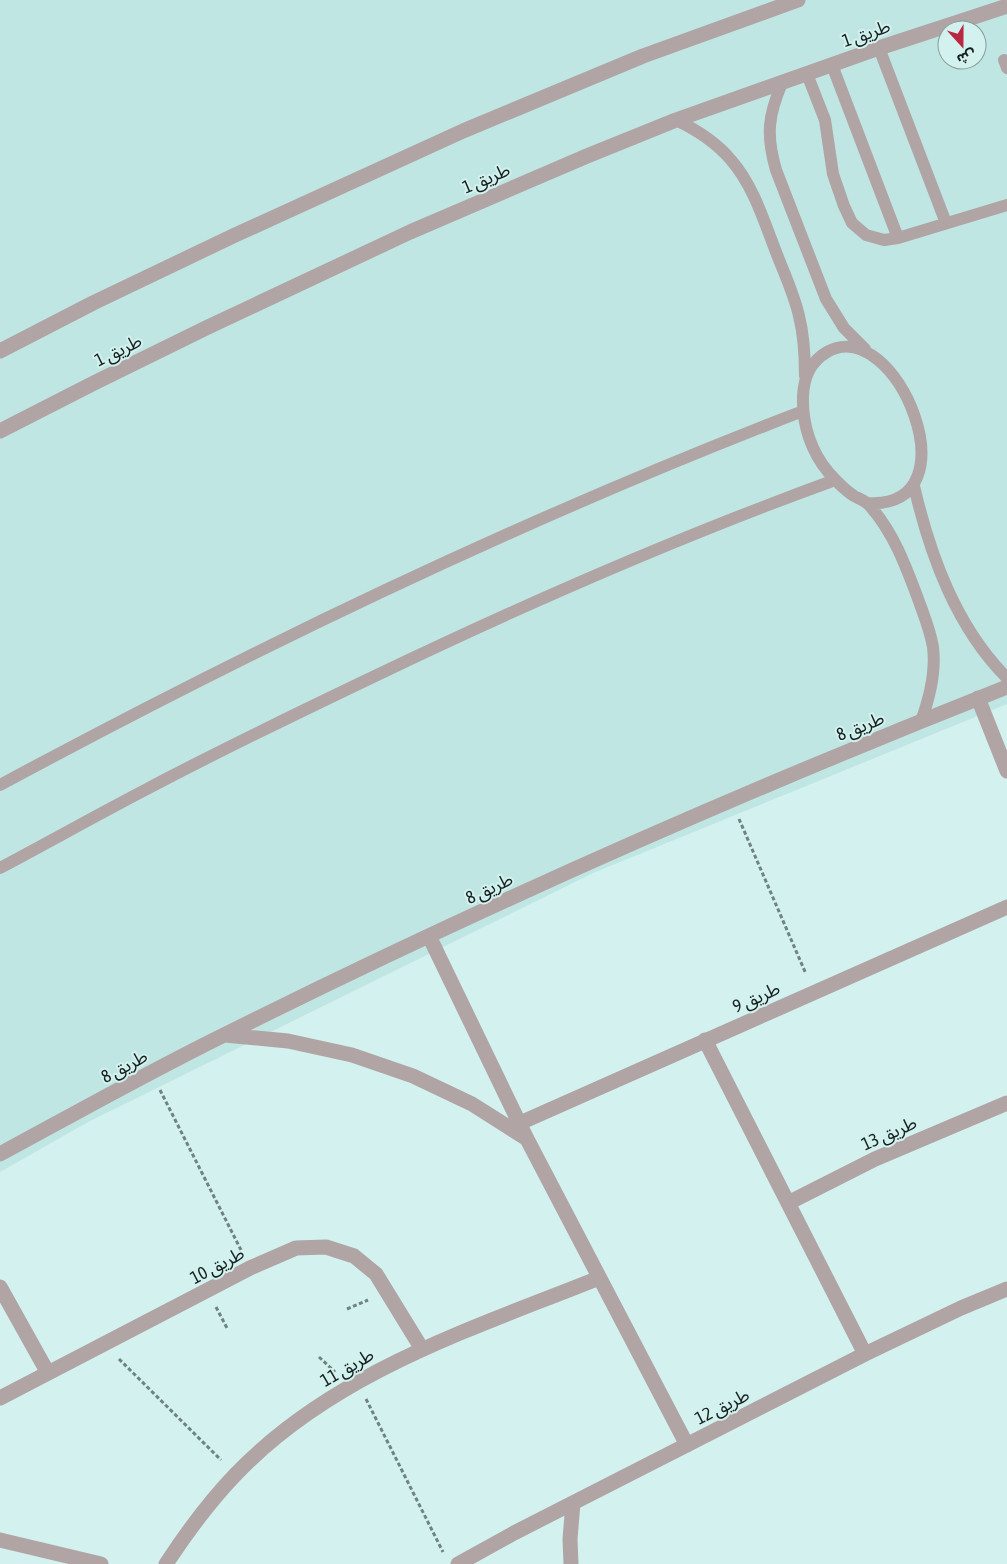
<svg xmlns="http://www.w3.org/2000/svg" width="1007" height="1564" font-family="'Asap Condensed','Noto Sans Arabic',sans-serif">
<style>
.built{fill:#bfe6e3;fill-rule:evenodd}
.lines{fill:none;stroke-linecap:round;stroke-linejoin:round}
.path{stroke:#6f8381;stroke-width:3;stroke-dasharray:4 2.5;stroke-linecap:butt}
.service{stroke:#b0a4a4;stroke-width:12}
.minor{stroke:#b0a4a4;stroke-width:15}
.labels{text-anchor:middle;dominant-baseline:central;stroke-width:4;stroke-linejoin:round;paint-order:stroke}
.street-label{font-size:18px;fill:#15201f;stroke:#d3f1ee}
</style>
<rect width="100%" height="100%" fill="#d3f1ee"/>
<!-- built -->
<path class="built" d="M0 0H1007V704L593 873 88 1122 0 1172ZM947 30H977V60H947Z"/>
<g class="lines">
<!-- path -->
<path class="path" d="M739 819 806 974
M160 1090 241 1250
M216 1307 228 1330
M347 1309 368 1300
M319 1357 335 1372
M119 1359 221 1460
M366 1399 443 1552"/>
<!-- service -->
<path class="service" d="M879 48 946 223
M1004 60 1007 68
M832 65 898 238
M807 74 825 120 833 174 844 206 852 223 866 235 884 240 898 238 1007 205
M782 83C768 116 766 135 776 170L826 299 844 328 865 349
M676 120C697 130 716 142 731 160 753 185 764 221 776 252 784 273 794 294 799 316 804 336 805 356 805 376
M914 486C930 555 956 627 1007 678
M868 503C977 510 896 312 827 352 810 362 804 377 803 396 802 424 811 452 829 473 837 482 845 490 854 496 860 499 866 501 870 506 893 532 905 564 917 596 923 613 930 629 933 647 936 672 930 697 921 721
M0 785C260 645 527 517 803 411
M0 868C49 842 97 815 147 789 222 749 298 713 375 676 525 604 678 537 835 480"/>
<!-- minor -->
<path class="minor" d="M0 351 93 303 233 236 463 131 643 56 798 0
M0 431 94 383 208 327 410 232 587 156 676 120 879 48 1007 6
M978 698 1007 771
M429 936 527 1139 687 1445
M225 1035 288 1041 352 1055 413 1076 472 1104 527 1139
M705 1040 865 1354
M520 1123 1007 907
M0 1154C74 1114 147 1073 222 1036 478 908 741 792 1007 687
M788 1203 875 1159 1007 1103
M0 1287 48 1373
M0 1398 250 1268 296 1248 326 1247 354 1256 376 1274 422 1349
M0 1540 101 1564
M166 1564C187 1532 209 1502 236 1474 334 1372 472 1329 599 1278
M458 1564 514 1533 865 1354 961 1308 1007 1289
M571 1564 570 1539 573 1503"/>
</g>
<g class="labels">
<!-- street labels -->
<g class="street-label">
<text transform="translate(866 33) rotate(-19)">طريق 1</text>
<text transform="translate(486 178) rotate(-23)">طريق 1</text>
<text transform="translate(118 350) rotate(-26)">طريق 1</text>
<text transform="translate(860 726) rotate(-22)">طريق 8</text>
<text transform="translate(489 888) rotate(-25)">طريق 8</text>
<text transform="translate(756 997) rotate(-24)">طريق 9</text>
<text transform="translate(124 1066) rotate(-28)">طريق 8</text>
<text transform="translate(889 1133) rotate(-24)">طريق 13</text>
<text transform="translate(217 1265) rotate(-28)">طريق 10</text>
<text transform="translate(347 1367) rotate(-30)">طريق 11</text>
<text transform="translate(722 1406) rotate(-27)">طريق 12</text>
</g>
</g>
<!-- north arrow -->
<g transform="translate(962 45) rotate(159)"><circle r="24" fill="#d3f1ee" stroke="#879d9b"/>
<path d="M0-4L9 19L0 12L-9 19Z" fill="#b92740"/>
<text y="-8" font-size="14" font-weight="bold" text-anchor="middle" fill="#15201f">ش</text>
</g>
</svg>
